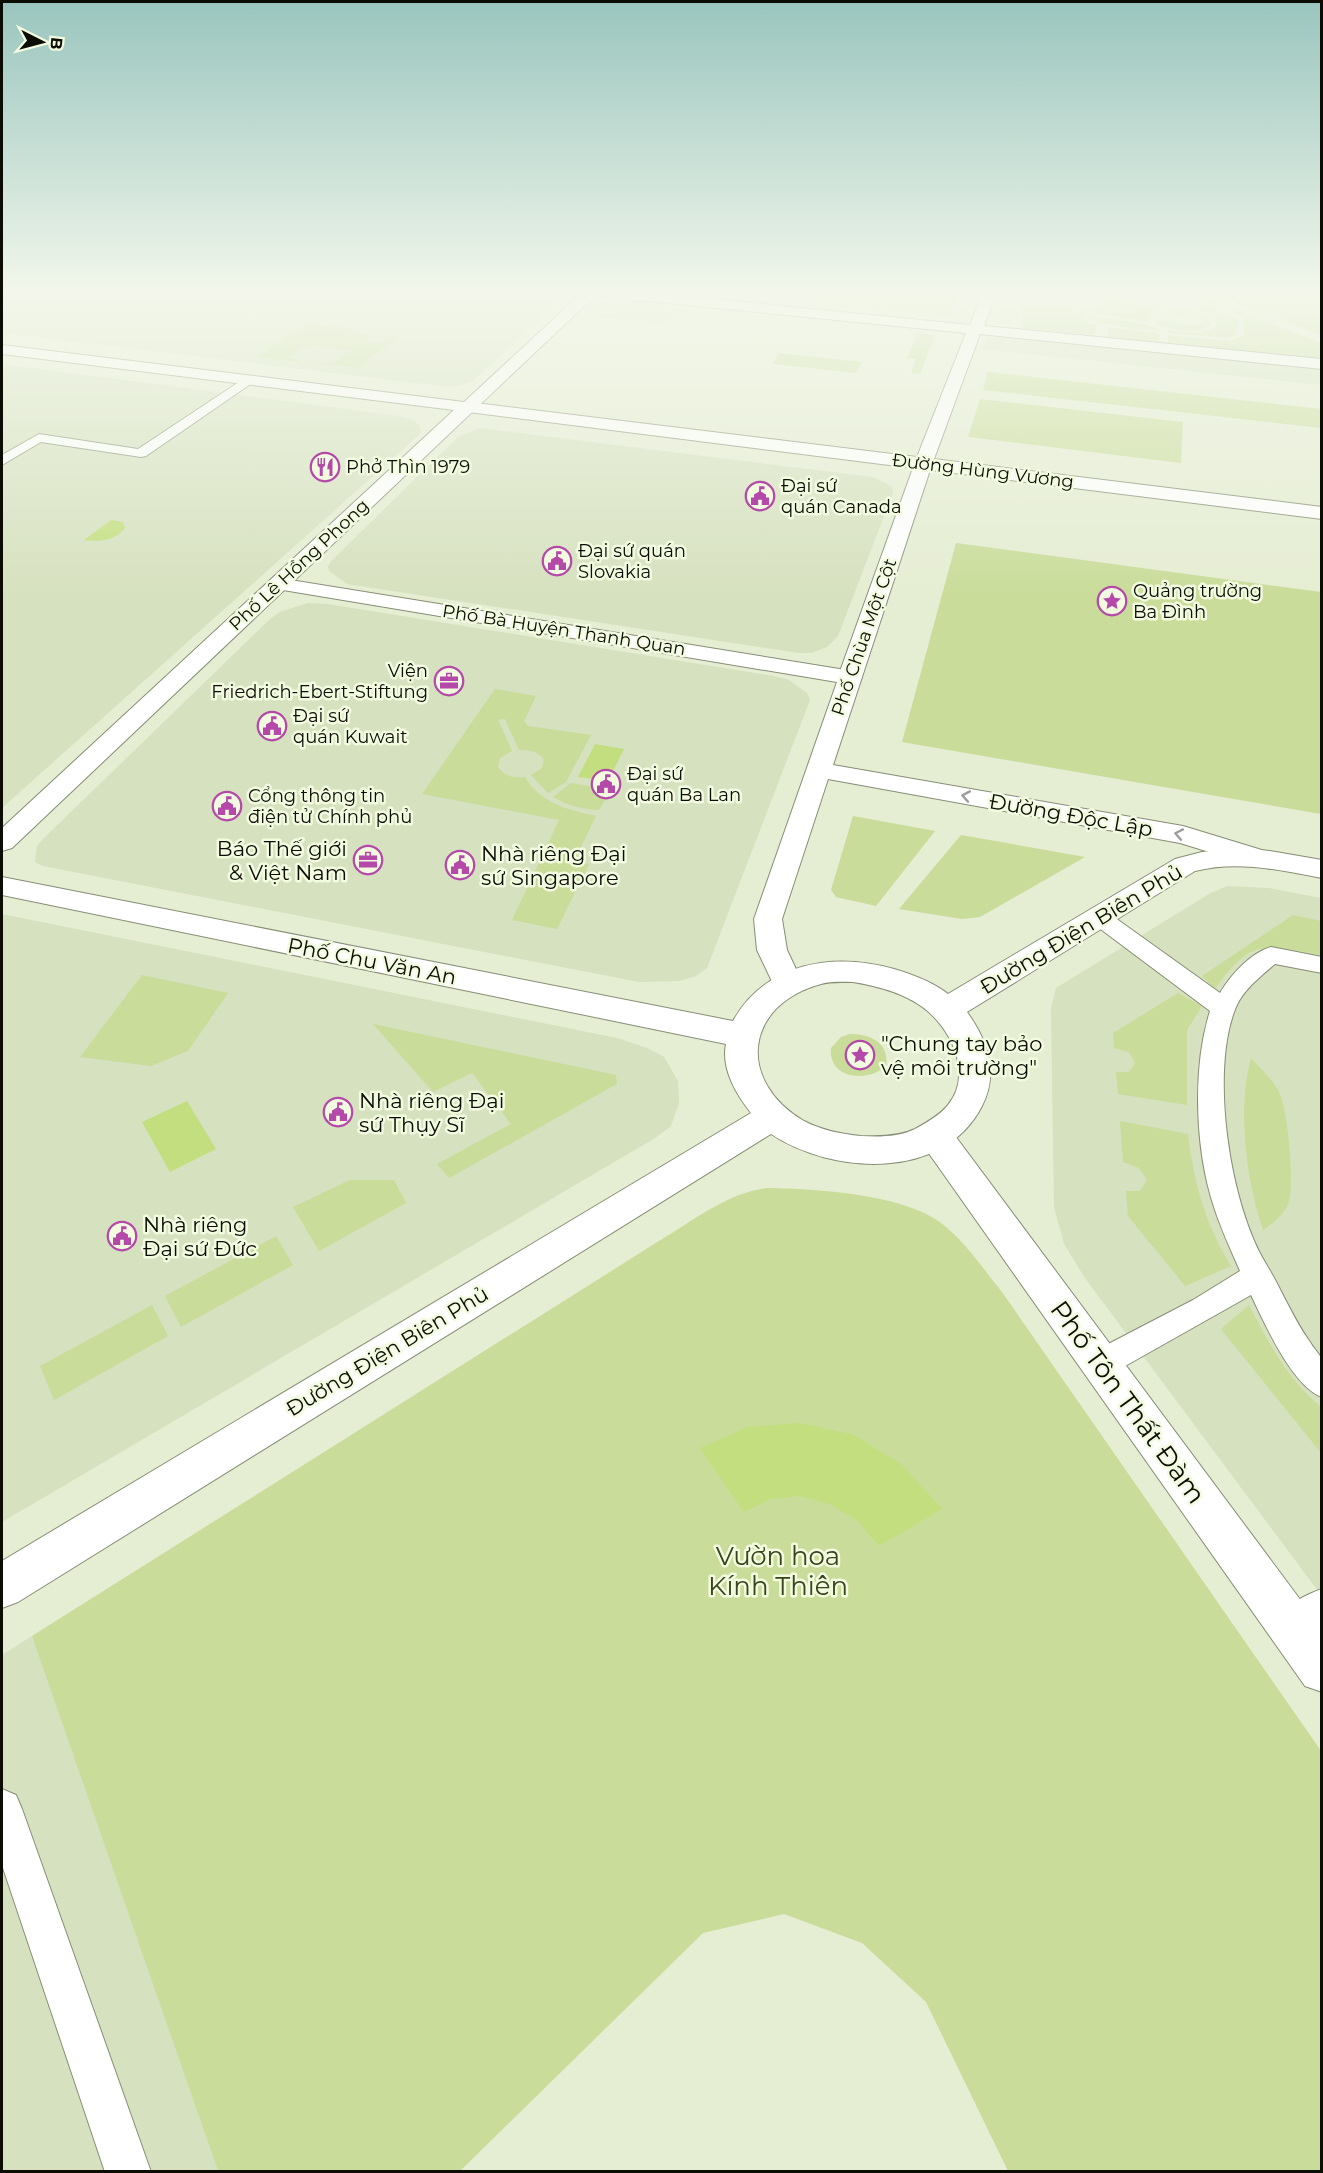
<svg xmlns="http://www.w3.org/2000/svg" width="1323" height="2173" font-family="Montserrat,sans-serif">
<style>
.built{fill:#d6e1bf}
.green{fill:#c9dc99}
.water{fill:#c3de7e}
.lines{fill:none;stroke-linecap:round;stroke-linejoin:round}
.service-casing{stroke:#868e75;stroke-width:2}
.pedestrian-casing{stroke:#868e75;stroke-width:2}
.minor-casing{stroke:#868e75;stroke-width:2}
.tertiary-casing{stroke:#868e75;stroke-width:2}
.secondary-casing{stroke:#868e75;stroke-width:2}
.service{fill:#fff;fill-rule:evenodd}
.pedestrian{fill:#fff;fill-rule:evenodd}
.minor{fill:#fff;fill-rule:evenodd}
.tertiary{fill:#fff;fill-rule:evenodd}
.secondary{fill:#fff;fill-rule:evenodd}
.oneway{stroke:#9d9e9b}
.labels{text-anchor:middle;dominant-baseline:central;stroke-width:5;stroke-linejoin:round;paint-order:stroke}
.far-poi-label{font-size:18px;fill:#0b0d05;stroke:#f2fbdf;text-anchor:start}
.far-street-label{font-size:18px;fill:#0b0d05;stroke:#f2fbdf}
.street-label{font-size:21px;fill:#0b0d05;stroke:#f2fbdf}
.poi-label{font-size:21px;fill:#0b0d05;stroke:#f2fbdf;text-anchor:start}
.near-street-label{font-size:26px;fill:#0b0d05;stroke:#f2fbdf}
.near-park-label{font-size:26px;fill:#39441c;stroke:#f2fbdf}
</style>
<rect width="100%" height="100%" fill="#e5edd2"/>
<!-- built -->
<path class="built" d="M2 293H556L561 296 562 300 472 382 450 387 2 333Z
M614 298 636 299 632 304 686 310 673 325 583 316 596 304Z
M987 336 1321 369V385L981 349Z
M2 364 398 416 414 420 420 426 421 430 420 434 2 808Z
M481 428 872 477 892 486 893 493 838 636 827 647 811 653H799L347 584 329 571 328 566 331 561 459 436Z
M308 603 328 604 773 676 789 680 807 693 810 700 707 968 696 976 679 981 639 982 43 866 35 862 37 846 44 838 269 620 280 612Z
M1227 886 1269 888 1321 898V1595L1085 1278 1064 1244 1054 1207 1051 1008 1056 988 1209 894Z
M2 914 617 1038 647 1048 664 1057 678 1081 679 1103 671 1126 655 1138 2 1522Z
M32 1636 50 1683 218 2171 2 2172V1655Z"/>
<!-- green -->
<path class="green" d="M816 293H959L950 316 814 303Z
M1186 293H1194L1321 343V358L1168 343V335L1230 341 1244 335 1243 316Z
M1211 293H1321V335Z
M1023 304 1054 308 1053 305 1070 306 1071 310 1086 313 1079 321 1097 325 1094 335 1021 328Z
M1208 306 1235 317 1238 319 1237 334 1227 338 1168 333 1169 330C1183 332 1205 336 1217 326L1214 318 1195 309Z
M1166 309C1182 311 1204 307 1212 324 1197 337 1172 329 1155 324L1160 318C1174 320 1190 330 1204 323 1193 312 1175 318 1162 316Z
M1092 315 1149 325 1162 331 1135 329 1087 320Z
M308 323 353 328 348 332 371 335 364 341 383 343 391 337 397 338 357 368 314 363 333 364 350 350 305 345 287 358 301 360 299 362 257 357Z
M1109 327 1160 334 1159 342 1107 337Z
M918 333 935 335 920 374 911 373 916 359 907 358Z
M779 353 862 362 856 373 772 364Z
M988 372 1321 409V428L983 390Z
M980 399 1183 422 1181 463 968 437Z
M956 543 1321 592V814L902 742Z
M495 689 536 696 524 721 528 726 591 735 566 782 548 793 531 775 542 768 544 760C539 751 529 750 519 750L505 719 498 720 512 751 500 758 498 767C505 777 514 778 525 777 540 803 568 810 596 816L574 861 589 864 557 929 512 920 559 820 422 794Z
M571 783 611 790 599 810C582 809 568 806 553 797Z
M853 816 935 831 876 906 836 897 831 890Z
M961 835 1085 857 980 917 962 919 899 909Z
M1293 915 1321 921V955C1264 945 1252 937 1215 989L1202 976Z
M142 975 228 993 188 1051 151 1066 80 1057Z
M1178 993 1202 1006 1187 1030V1105L1118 1094 1116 1072H1129L1135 1063 1129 1052 1114 1048 1113 1033Z
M373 1024 616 1075 617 1084 449 1178 437 1164 511 1124 472 1073 433 1092Z
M850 1034C870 1034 890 1043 886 1066 867 1083 828 1079 831 1048L841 1037Z
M1251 1058C1260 1068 1271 1078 1278 1090 1288 1107 1295 1185 1288 1204 1283 1216 1273 1223 1263 1230 1246 1179 1237 1110 1251 1058Z
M1120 1121 1188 1134C1194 1184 1205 1223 1231 1266L1185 1286 1128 1216 1126 1191H1140L1147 1180 1139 1168 1123 1162Z
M350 1180H394L406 1203 319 1251 293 1207Z
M768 1188C816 1189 903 1194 941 1223 965 1241 983 1269 1002 1292L1321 1751V2171H1008L926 2002 862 1943 784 1914 703 1933 460 2171H218L32 1636 659 1241C693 1221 728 1192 768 1188Z
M276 1236 293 1265 181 1327 165 1296Z
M152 1305 168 1336 54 1400 40 1366Z
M1249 1305C1268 1342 1288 1380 1321 1407V1453L1221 1329Z"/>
<!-- water -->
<path class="water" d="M1107 299 1159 307 1147 322 1094 313 1100 307 1119 309 1101 305Z
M111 520 123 522 125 528C116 541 98 542 84 540Z
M595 744 624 749 608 781 578 777Z
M187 1101 216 1149 170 1172 142 1122Z
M800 1423 854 1435 901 1464 942 1509 879 1546 857 1520 830 1504 800 1496 771 1499 744 1512 700 1448 748 1427Z"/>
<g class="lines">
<!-- service casing -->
<g class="service-casing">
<path id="service" d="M248 376 252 377 254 380 252 383 146 456 141 457 41 442 2 465V455L39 434 138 449Z
M1099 909 1107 912 1220 993C1231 975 1250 953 1271 947L1322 957V973L1275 964C1261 976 1243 990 1236 1007 1209 1071 1230 1206 1266 1264 1281 1288 1292 1317 1310 1342 1313 1348 1321 1355 1322 1361 1323 1373 1322 1386 1322 1397 1292 1386 1265 1324 1251 1295L1111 1374 1100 1378 1089 1374 1085 1364 1089 1354 1193 1300 1240 1271C1231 1250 1221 1229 1214 1207 1195 1150 1192 1068 1210 1011L1091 922 1088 917 1091 912Z
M1322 1589V1627L1291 1645 1278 1640 1273 1627C1281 1608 1302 1596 1322 1589Z
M2 1789 16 1795 22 1809 151 2172H105L2 1865Z"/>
</g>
<!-- pedestrian casing -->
<g class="pedestrian-casing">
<path id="pedestrian" d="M601 293H654L970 325 982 293H996L984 326 1322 359V369L980 334 934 459 1322 507V519L930 470 862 677 858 682 850 684 842 682 838 677 913 468 468 412 460 407 468 402 917 457 966 333 608 297Z"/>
</g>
<!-- minor casing -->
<g class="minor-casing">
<path id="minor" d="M278 578 858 672 862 677 833 765 1183 826 1265 851 1269 857 1265 863 1255 866 1180 843 828 779 782 919 787 950 803 984 799 992 788 995 777 992 757 950 754 919 837 682 271 588 268 584 271 580Z
M935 1121 947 1125 1322 1629V1692L1305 1686 923 1145 918 1135 923 1125Z"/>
</g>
<!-- tertiary casing -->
<g class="tertiary-casing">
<path id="tertiary" d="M589 293H607L582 308 12 848 2 851V828L454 410 2 354V345L464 402 572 302Z"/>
</g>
<!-- secondary casing -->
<g class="secondary-casing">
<path id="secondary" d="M1236 848 1270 851 1322 860V878C1280 870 1237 860 1195 871L967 1012C988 1041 999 1073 982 1106 944 1181 833 1175 771 1134L18 1602 2 1608V1561L751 1113C736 1094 721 1068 726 1044L2 895V877L733 1021C766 962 834 952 894 969 914 975 933 982 948 994L1175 859 1202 852ZM853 982C877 986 901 992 921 1006 950 1026 974 1073 948 1105 940 1115 926 1123 915 1129 899 1137 879 1137 861 1136 841 1134 821 1130 804 1121 736 1081 744 1005 821 984 831 981 843 982 853 982Z"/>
</g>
<!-- service -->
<use href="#service" class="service"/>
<!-- pedestrian -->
<use href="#pedestrian" class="pedestrian"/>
<!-- minor -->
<use href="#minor" class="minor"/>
<!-- tertiary -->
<use href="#tertiary" class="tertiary"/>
<!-- secondary -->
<use href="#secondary" class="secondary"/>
</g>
<!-- one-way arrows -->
<defs><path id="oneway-chevron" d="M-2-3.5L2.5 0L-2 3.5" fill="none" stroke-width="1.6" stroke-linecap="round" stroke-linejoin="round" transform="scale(1.5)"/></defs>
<g class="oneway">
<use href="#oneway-chevron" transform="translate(966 796) rotate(-170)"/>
<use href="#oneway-chevron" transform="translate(1179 834) rotate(-169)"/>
</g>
<!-- sky -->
<linearGradient id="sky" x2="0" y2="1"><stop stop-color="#99c5be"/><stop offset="0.49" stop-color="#f3f7eb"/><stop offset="1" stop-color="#f3f7eb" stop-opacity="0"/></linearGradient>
<rect width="1323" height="598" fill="url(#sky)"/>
<!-- icons -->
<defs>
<g id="restaurant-ring" transform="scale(1.5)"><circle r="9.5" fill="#f2fbdf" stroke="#b449aa" stroke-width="1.5"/><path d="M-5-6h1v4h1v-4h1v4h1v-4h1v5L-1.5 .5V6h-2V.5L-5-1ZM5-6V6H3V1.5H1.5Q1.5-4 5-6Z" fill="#b449aa"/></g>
<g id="civic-ring" transform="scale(1.5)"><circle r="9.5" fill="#f2fbdf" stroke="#b449aa" stroke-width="1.5"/><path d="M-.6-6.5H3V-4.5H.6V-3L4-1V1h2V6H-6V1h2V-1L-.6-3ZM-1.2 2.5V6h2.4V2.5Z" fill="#b449aa"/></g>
<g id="sight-ring" transform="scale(1.5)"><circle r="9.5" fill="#f2fbdf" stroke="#b449aa" stroke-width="1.5"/><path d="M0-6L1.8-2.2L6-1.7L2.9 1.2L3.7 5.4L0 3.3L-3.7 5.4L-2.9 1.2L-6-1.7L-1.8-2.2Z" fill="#b449aa"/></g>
<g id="office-ring" transform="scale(1.5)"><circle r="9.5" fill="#f2fbdf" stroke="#b449aa" stroke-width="1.5"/><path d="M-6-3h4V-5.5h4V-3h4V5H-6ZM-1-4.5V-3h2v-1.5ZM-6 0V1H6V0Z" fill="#b449aa"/></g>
</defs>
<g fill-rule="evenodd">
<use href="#restaurant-ring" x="325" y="467"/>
<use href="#civic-ring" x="760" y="496"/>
<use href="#civic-ring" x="557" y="561"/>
<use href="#sight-ring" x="1112" y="601"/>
<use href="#office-ring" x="449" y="681"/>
<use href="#civic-ring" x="272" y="726"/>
<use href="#civic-ring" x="606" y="784"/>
<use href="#civic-ring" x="227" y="806"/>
<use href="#office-ring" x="368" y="860"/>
<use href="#civic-ring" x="460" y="865"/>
<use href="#sight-ring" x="860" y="1055"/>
<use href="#civic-ring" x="338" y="1112"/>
<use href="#civic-ring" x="122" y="1236"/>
</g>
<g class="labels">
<!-- far-poi labels -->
<g class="far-poi-label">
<text x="346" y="467">Phở Thìn 1979</text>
<text x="781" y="486">Đại sứ<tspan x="781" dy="21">quán Canada</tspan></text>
<text x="578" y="551">Đại sứ quán<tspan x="578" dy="21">Slovakia</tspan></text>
<text x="1133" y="591">Quảng trường<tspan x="1133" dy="21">Ba Đình</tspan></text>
<text x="428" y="671" text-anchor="end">Viện<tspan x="428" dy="21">Friedrich-Ebert-Stiftung</tspan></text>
<text x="293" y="716">Đại sứ<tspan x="293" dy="21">quán Kuwait</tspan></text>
<text x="627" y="774">Đại sứ<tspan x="627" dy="21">quán Ba Lan</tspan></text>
<text x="248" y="796">Cổng thông tin<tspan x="248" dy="21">điện tử Chính phủ</tspan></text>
</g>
<!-- far-street labels -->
<g class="far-street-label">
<text transform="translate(983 471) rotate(7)">Đường Hùng Vương</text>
<text transform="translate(299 565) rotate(-43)">Phố Lê Hồng Phong</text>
<text transform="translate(564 630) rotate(9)">Phố Bà Huyện Thanh Quan</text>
<text transform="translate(864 637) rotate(-71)">Phố Chùa Một Cột</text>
</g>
<!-- street labels -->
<g class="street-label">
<text transform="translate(1071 815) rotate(10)">Đường Độc Lập</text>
<text transform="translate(1081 929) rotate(-31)">Đường Điện Biên Phủ</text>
<text transform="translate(372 961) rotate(11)">Phố Chu Văn An</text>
<text transform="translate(387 1351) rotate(-31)">Đường Điện Biên Phủ</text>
</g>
<!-- poi labels -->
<g class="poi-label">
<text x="347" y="848" text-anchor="end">Báo Thế giới<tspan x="347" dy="24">&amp; Việt Nam</tspan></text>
<text x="481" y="853">Nhà riêng Đại<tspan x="481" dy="24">sứ Singapore</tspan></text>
<text x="881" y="1043">"Chung tay bảo<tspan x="881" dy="24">vệ môi trường"</tspan></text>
<text x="359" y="1100">Nhà riêng Đại<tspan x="359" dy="24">sứ Thụy Sĩ</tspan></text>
<text x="143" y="1224">Nhà riêng<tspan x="143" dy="24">Đại sứ Đức</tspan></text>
</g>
<!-- near-street labels -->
<g class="near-street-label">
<text transform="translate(1128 1402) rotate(54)">Phố Tôn Thất Đàm</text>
</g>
<!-- near-park labels -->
<g class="near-park-label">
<text x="778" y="1556">Vườn hoa<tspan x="778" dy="30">Kính Thiên</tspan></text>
</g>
</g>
<!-- border -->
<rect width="1323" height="2173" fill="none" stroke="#0b0d05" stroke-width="6"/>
<!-- north arrow -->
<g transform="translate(42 42) rotate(96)" stroke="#f2fbdf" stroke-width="4.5" paint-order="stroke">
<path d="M0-4.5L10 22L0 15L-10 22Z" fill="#0b0d05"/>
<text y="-9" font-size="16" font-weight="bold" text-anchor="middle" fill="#0b0d05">B</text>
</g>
</svg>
